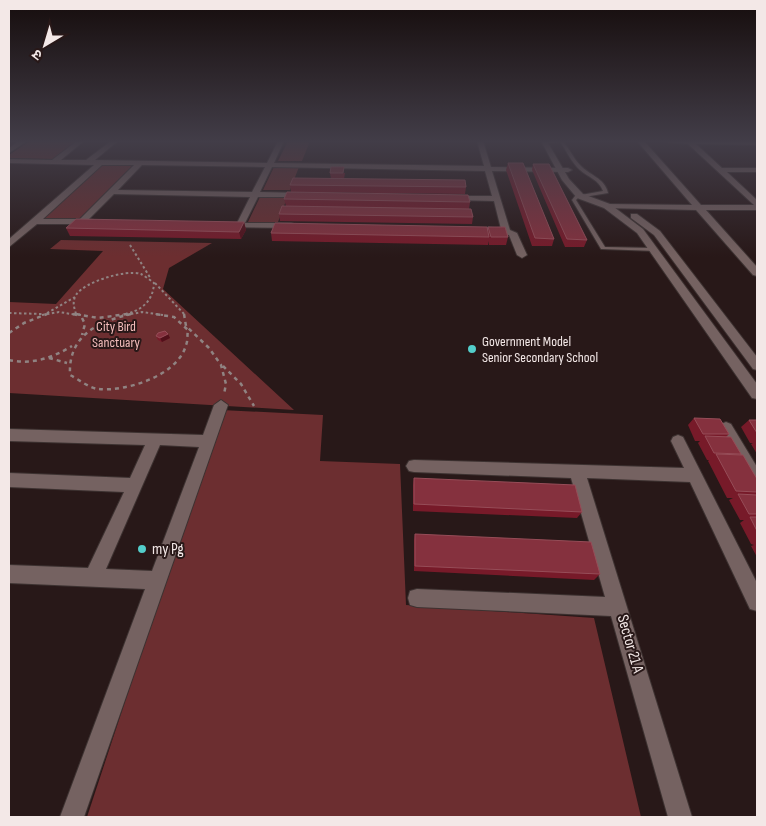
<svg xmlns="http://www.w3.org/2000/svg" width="766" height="826" font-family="'Sofia Sans Condensed','Noto Sans Devanagari',sans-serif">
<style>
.green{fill:#6c2e30}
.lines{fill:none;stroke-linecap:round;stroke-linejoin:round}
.service-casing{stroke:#3d3231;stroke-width:2}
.minor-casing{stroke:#3d3231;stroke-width:2}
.tertiary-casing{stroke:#3d3231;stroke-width:2}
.path-far1{stroke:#908382;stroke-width:2;stroke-dasharray:2.5 2.5;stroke-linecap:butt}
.path{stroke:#908382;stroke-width:2.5;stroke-dasharray:4 4;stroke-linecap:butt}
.service{fill:#756261;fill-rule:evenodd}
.minor{fill:#756261;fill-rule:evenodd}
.tertiary{fill:#756261;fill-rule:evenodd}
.wall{fill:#771a29}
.shaded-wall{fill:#52101a}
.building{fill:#85313e;stroke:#964d58}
.poi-dot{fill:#53cdca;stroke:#281818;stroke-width:2}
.labels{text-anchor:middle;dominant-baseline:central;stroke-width:4;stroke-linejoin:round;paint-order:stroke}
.park-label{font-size:14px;fill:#f5bebd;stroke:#281818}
.poi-label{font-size:14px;fill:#f3e8e7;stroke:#281818;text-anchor:start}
.near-poi-label{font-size:16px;fill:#f3e8e7;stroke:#281818;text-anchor:start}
.near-street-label{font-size:16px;fill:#f3e8e7;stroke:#281818}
</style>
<rect width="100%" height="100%" fill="#281818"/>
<!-- green -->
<path class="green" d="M30 141H78L54 159 9 158V155Z
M288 141H310L302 161H278Z
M100 166H132L75 224 36 223Z
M274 167H299L290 190H263Z
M260 197 287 198 278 222H248Z
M61 240 212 243 169 268 163 289 294 410 9 393V302L56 304 103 251 50 249Z
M221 410 323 415 320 461 400 464 406 605 594 618 641 817H87Z"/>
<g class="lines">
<!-- service casing -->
<g class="service-casing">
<path id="service" d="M543 141H565L563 142C570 149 573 158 580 165 589 175 605 178 608 193L578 198 576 200 605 247 653 248 655 249V251L601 249 572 200 575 196 603 191C599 180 588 177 580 170 572 163 567 152 561 143L562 142 544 143Z"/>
</g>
<!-- minor casing -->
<g class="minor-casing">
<path id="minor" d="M19 141H27L9 153V148Z
M77 141H84L61 160H86L111 141H118L95 160 267 163 278 141H284L274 163 484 166 477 141H483L491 167 568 168 572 170 568 172 492 171 510 230 517 233 527 255 522 258 517 255 509 235 488 233 484 230 488 227 501 229 494 201 452 200 448 198 452 196H492L485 171 272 167 260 192 303 193 307 195 303 197H258L245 223H291L294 224V228L222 227V223H237L250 197 114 194 89 219 94 220V224H37L9 247V239L94 165 9 163V159L52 160ZM102 165H134L80 219H43ZM142 165 265 167 252 192 118 190Z
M637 141H644L701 205H754L688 144 656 141H757V145L696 144 722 168H757V172H727L757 200V210H706L757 267V276L753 275 696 210 604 208V204H607L692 205Z
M221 400 228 405 84 817H60L145 589 9 583V565L88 568 124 492 9 487V473L130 478 145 445 9 441V429L203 435 214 405ZM160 445 199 447 152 571 106 569Z
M726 422 731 424 757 467V487L752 485 719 428 721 424Z
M678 435 683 437 757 583V611L750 609 690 482 587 478 692 817H668L611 616 417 607 410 605 408 598 410 591 417 589 605 597 571 478 414 472 409 471 406 466 409 461 414 460 684 468 671 441 673 437Z"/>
</g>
<!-- tertiary casing -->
<g class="tertiary-casing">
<path id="tertiary" d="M541 141H547L569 179 583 194 610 204 643 229 757 384V399L752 398 637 233 604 208 577 198 562 180Z
M631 214H637L660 231 757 357V370L753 369 654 235 631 218Z"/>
</g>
<!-- path-far1 -->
<path class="path-far1" d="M130 245 151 279
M155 283 185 315
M9 313 42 314
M47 313 75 297
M42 315 59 312 77 315
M81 315 76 314C74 307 72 302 76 295 84 282 126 269 141 274 145 276 150 280 154 283 153 302 141 311 122 315
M126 315 142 312 163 315"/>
<!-- path -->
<path class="path" d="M73 314 77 315
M76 314 98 318 127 314
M131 314C97 322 68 336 70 375 78 379 89 388 98 389 125 392 178 376 186 345 188 341 187 335 188 330L174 317 155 314
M184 314 186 326 209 348 221 365 226 384 224 394
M82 318 85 324 82 335
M9 333 24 323 47 314
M49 358 67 363
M9 360C32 365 52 358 72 346
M223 366 241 384 254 406"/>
<!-- service -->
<use href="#service" class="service"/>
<!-- minor -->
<use href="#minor" class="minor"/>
<!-- tertiary -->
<use href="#tertiary" class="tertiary"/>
</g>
<!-- wall -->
<path class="wall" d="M508 163 554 239 552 246H532L506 170Z
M533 164 587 240 584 247H565L532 170Z
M330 173H345L344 179 466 187 465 194 291 192 290 185 331 179Z
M284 199 470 202 469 209 473 217 472 224 280 221 279 214 286 206Z
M244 222 246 230 241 239 70 236 66 228Z
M488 227 508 237 506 245H489L488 241V245L272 241 271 233 488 231Z
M168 334 170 338 162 342 158 340 156 336Z
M694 418 729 434 726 437 741 454 740 455 757 479V557L751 546 754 545 751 544 740 523 744 520H740L729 500 733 498H727L708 461 709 460H707L698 443 700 441H695L688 425Z
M749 420H757V454L751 444 753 443H750L741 427Z
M414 478 582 512 577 518 413 511V485Z
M415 534 600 574 594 580 414 571V540Z"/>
<!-- shaded-wall -->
<path class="shaded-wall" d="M244 222 246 230 241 239 239 232Z
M168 334 170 338 162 342 160 338Z"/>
<!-- building -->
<path class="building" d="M508 163H523L554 239 535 238Z
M533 164H549L587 240 567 239Z
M331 167H344L343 173H330Z
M293 178 465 180 466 187 290 185Z
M287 192 468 195 470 202 284 199Z
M282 206 471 209 473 217 279 214Z
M76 219 244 222 239 232 66 228Z
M275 223 487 227 489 237 271 233Z
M488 227H505L508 237H491Z
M165 331 168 334 160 338 156 336 158 333Z
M694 418 720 419 729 434H703Z
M749 420H757V433Z
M705 436 731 437 741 454 714 453Z
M716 454 743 455 757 479V492L736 491Z
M414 478 575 485 582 512 414 504Z
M738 494 757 495V514H749Z
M750 517H757V531Z
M415 534 591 542 600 574 415 566Z"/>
<!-- sky -->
<linearGradient id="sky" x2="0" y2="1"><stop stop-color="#160d0d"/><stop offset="0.55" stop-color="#423d48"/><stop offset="1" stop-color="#423d48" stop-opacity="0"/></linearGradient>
<rect width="766" height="257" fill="url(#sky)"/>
<!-- markers -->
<g class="poi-dot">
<circle cx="472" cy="349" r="5"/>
<circle cx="142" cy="549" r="5"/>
</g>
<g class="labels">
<!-- park labels -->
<g class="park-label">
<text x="116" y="326">City Bird<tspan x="116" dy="16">Sanctuary</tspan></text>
</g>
<!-- poi labels -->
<g class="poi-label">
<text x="482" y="341">Government Model<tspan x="482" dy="16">Senior Secondary School</tspan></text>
</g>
<!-- near-poi labels -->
<g class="near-poi-label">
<text x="152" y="549">my Pg</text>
</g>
<!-- near-street labels -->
<g class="near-street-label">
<text transform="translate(630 644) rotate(74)">Sector 21 A</text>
</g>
</g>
<!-- border -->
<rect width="766" height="826" fill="none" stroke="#f3e8e7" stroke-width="20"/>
<!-- north arrow -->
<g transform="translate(45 45) rotate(218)" stroke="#281818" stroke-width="4" paint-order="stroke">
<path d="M0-4L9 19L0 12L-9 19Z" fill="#f3e8e7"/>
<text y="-8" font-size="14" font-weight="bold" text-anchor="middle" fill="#f3e8e7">उ</text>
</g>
</svg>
